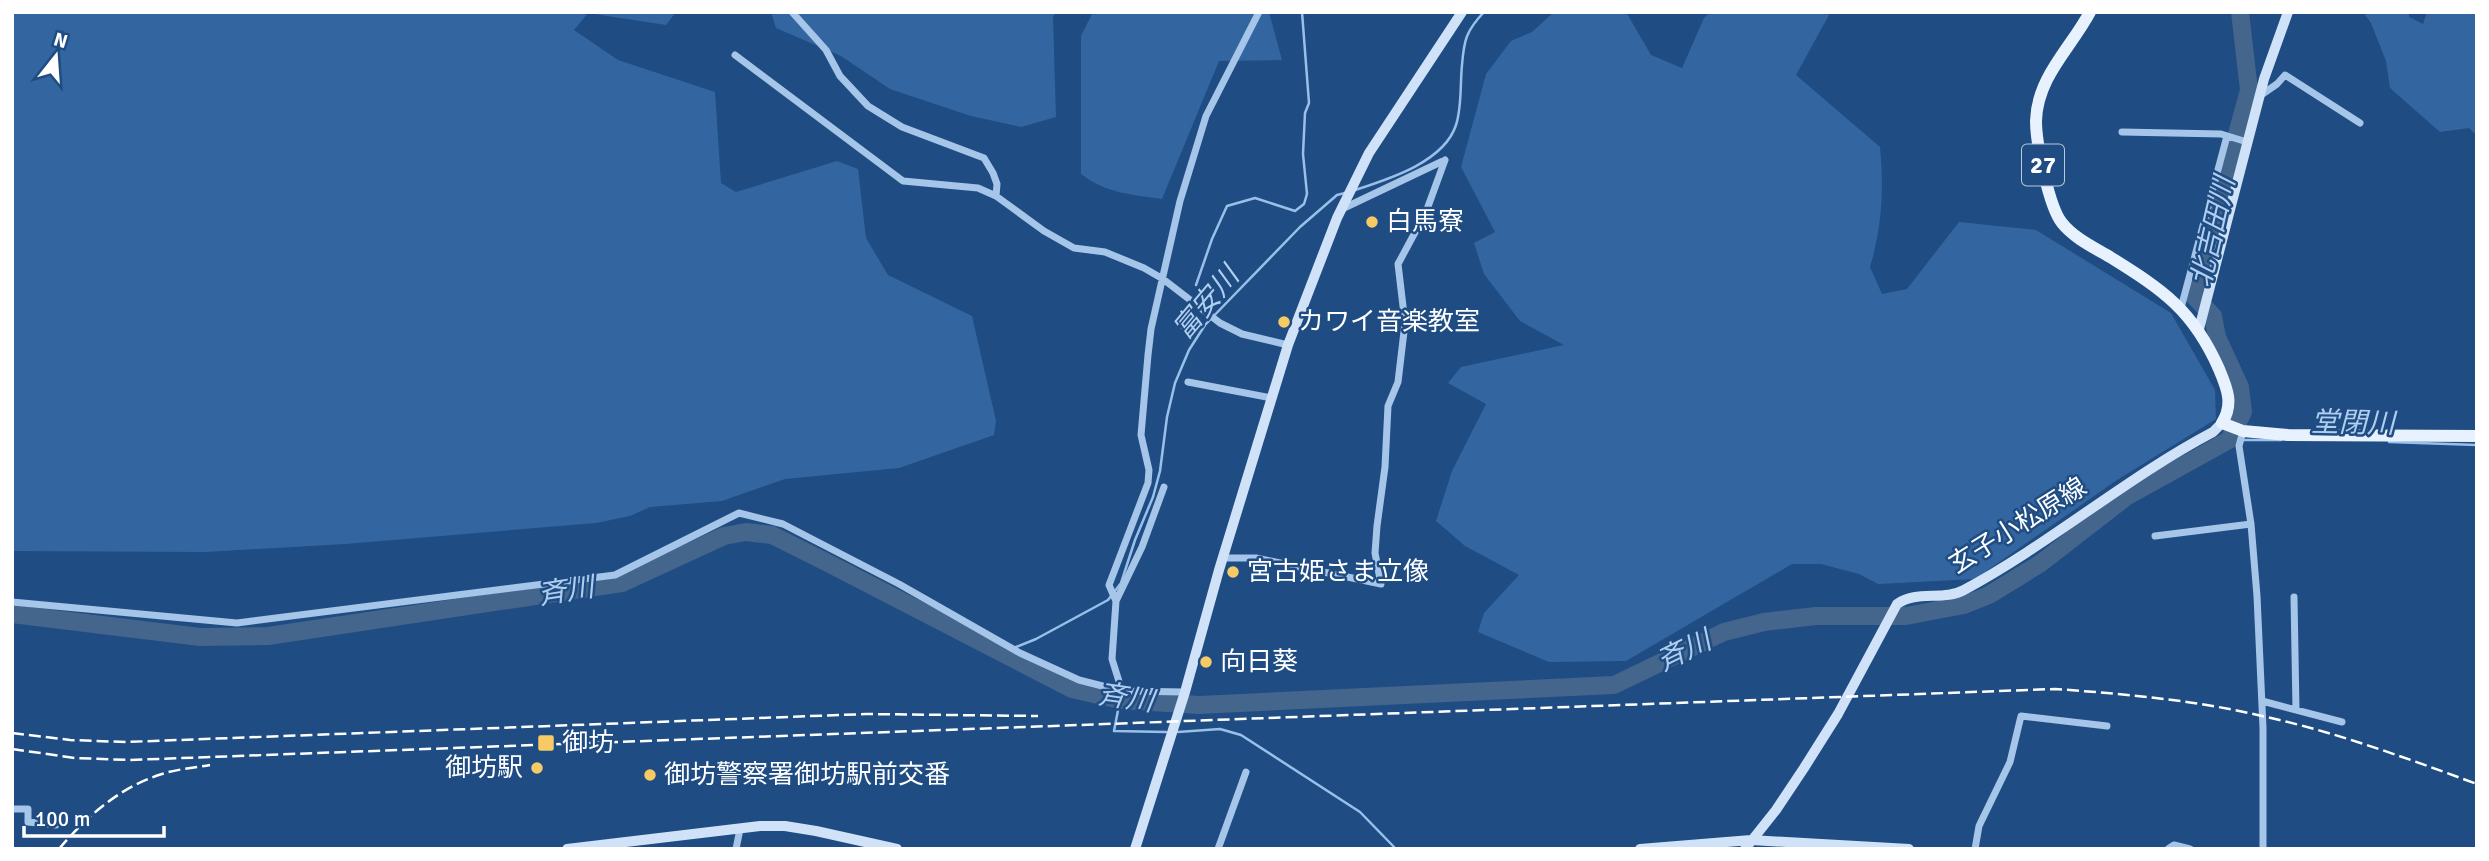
<svg xmlns="http://www.w3.org/2000/svg" width="2489" height="861" font-family="Signika,'Noto Sans JP',sans-serif">
<style>
.green{fill:#3366a0}
.lines{fill:none;stroke-linecap:round;stroke-linejoin:round}
.stream{stroke:#99c0ea;stroke-width:2.5}
.river{stroke:#44658c;stroke-width:18}
.street{stroke:#a5c5e9;stroke-width:7}
.secondary{stroke:#d0e2f7;stroke-width:10}
.primary{stroke:#e8f1fe;stroke-width:12}
.rail{stroke:#fff;stroke-width:2.5;stroke-dasharray:12 5;stroke-linecap:butt}
.poi-dot{fill:#f7ca65;stroke:#1f4c82;stroke-width:2.5}
.labels{text-anchor:middle;dominant-baseline:central;stroke-width:5;stroke-linejoin:round;paint-order:stroke}
.shield{fill:#1f4c82;stroke:#bcc9da;stroke-width:2}
.shield-label{font-size:24px;font-weight:bold;fill:#fff}
.poi-label{font-size:26px;fill:#fff;stroke:#1f4c82;text-anchor:start}
.street-label{font-size:26px;fill:#fff;stroke:#1f4c82}
.water-label{font-size:28px;font-style:italic;fill:#b0cff0;stroke:#1f4c82}
</style>
<rect width="100%" height="100%" fill="#1f4c82"/>
<!-- green -->
<path class="green" d="M12 12H676L666 25 588 13 574 30 618 60 715 92 721 183 736 192 837 161 858 169 866 238 888 275 972 316 996 421 994 435 899 468 785 479 722 501 650 507 630 516 596 523 345 544 205 552 12 551Z
M771 12H1055L1053 18 1056 117 1021 127 971 116 890 89 841 56 776 28Z
M1093 12H1269L1282 60 1219 61 1162 199C1133 195 1105 193 1081 174V36Z
M1554 12H1626L1651 55 1682 68 1704 18 1710 12H1824L1829 15 1796 75 1880 147C1884 189 1882 227 1870 267L1882 294 1907 289 1959 222 2036 230 2171 313 2215 390 2216 419 2117 480 1975 579 1878 584 1859 574 1821 564H1792L1626 661 1549 662 1478 632 1484 613 1519 575 1465 546 1436 521 1452 471 1486 404 1448 383 1461 367 1564 345 1520 321 1484 274 1474 243 1495 232 1461 167 1486 74 1511 41 1532 32Z
M2363 12H2409V17L2423 24 2427 12H2477V136L2469 128 2440 132 2390 88 2386 61 2371 23Z"/>
<g class="lines">
<!-- stream -->
<path class="stream" d="M1355 190C1389 179 1444 162 1456 125 1462 107 1460 84 1462 65 1464 40 1466 31 1484 12
M1196 285 1212 239 1227 206 1255 198 1295 211 1304 204 1307 194 1303 154 1305 113 1309 103 1302 12
M1182 328 1189 309
M2229 440H2281
M2389 442 2477 445
M1016 647 1036 639 1108 600 1121 583 1135 540 1153 497 1160 471 1167 417 1175 383 1189 350 1205 325 1236 293 1300 227 1337 195 1345 193
M1002 652 1010 649
M1120 700 1114 731 1166 732
M1178 732 1220 729 1241 735 1360 812 1396 849"/>
<!-- river -->
<path class="river" d="M12 614 200 637 268 636 622 583 724 536 746 532 772 535 822 560 1072 689 1120 700 1199 705 1614 685 1724 632 1764 622 1816 616H1906L1964 605 1989 595 2041 563 2126 497 2229 440 2243 412 2240 387 2217 337 2213 316 2193 295 2249 90 2240 12"/>
<!-- street -->
<path class="street" d="M792 12 826 50 840 76 868 106 902 127 984 158 993 173 997 184 996 196
M735 55 903 181 978 188 996 196 1044 231 1074 248 1105 252 1144 268 1163 279 1220 323 1242 334 1288 345
M2261 95 2277 84 2285 75 2360 123
M2122 132 2221 134 2247 142
M1342 209 1445 160
M2181 308 2227 136
M1188 382 1272 398
M2243 431 2239 446 2251 524 2257 596 2263 728V849
M2155 536 2251 524
M1222 558H1256L1381 584 1375 553 1377 526 1385 467 1388 406 1398 382 1405 323 1398 264 1426 212 1445 160
M2294 597 2296 710
M1116 601 1109 585 1148 483 1149 470 1141 435 1148 355 1151 329 1180 201 1206 116 1259 12
M12 602 237 623 615 575 739 513 783 524 899 584 1020 653 1079 680 1122 691 1185 692
M1122 691 1112 659 1116 601 1142 547 1164 487
M2262 701 2342 722
M12 809H28V822L56 825
M736 849 740 829
M1218 849 1246 772
M1975 849 1979 826 2010 762 2021 716 2107 726
M2168 849 2174 845 2190 849"/>
<!-- secondary -->
<path class="secondary" d="M2199 329 2264 79 2288 12
M567 849 760 826H785L816 831 897 849
M1135 849 1185 692 1219 570 1288 345 1337 218 1369 153 1462 12
M1640 849 1751 840 1909 849
M1745 849 1776 810 1804 768 1838 714 1897 604C1916 590 1944 601 1964 590 2051 543 2126 478 2213 432L2222 423"/>
<!-- primary -->
<path class="primary" d="M2090 12C2071 48 2037 77 2036 121 2036 143 2049 207 2062 223 2074 238 2093 247 2110 257 2163 290 2193 310 2219 369 2227 388 2234 404 2222 423L2243 431 2288 435 2477 436"/>
<!-- rail -->
<path class="rail" d="M12 733 70 740 126 742 866 714 1038 716
M12 749 75 758 129 760 2055 689C2125 694 2194 700 2262 716 2336 732 2406 758 2477 784
M59 849C87 816 120 787 162 774 177 769 194 768 210 765"/>
</g>
<!-- markers -->
<g class="poi-dot">
<circle cx="1372" cy="222" r="7"/>
<circle cx="1284" cy="322" r="7"/>
<circle cx="1233" cy="572" r="7"/>
<circle cx="1206" cy="662" r="7"/>
<rect x="537" y="734" width="18" height="18" rx="3.5"/>
<circle cx="537" cy="768" r="7"/>
<circle cx="650" cy="775" r="7"/>
</g>
<g class="labels">
<!-- shield labels -->
<rect class="shield" x="2022" y="144.5" width="42" height="41" rx="5"/>
<g class="shield-label">
<text x="2043" y="165">27</text>
</g>
<!-- poi labels -->
<g class="poi-label">
<text x="1386" y="222">白馬寮</text>
<text x="1298" y="322">カワイ音楽教室</text>
<text x="1247" y="572">宮古姫さま立像</text>
<text x="1220" y="662">向日葵</text>
<text x="562" y="743">御坊</text>
<text x="523" y="768" text-anchor="end">御坊駅</text>
<text x="664" y="775">御坊警察署御坊駅前交番</text>
</g>
<!-- street labels -->
<g class="street-label">
<text transform="translate(2018 526) rotate(-32)">玄子小松原線</text>
</g>
<!-- water labels -->
<g class="water-label">
<text transform="translate(2213 232) rotate(-77)">北吉田川</text>
<text transform="translate(1206 303) rotate(-50)">富安川</text>
<text transform="translate(2353 423) rotate(1)">堂閉川</text>
<text transform="translate(566 591) rotate(-9)">斉川</text>
<text transform="translate(1684 651) rotate(-26)">斉川</text>
<text transform="translate(1126 698) rotate(8)">斉川</text>
</g>
</g>
<!-- border -->
<rect width="2489" height="861" fill="none" stroke="#ffffff" stroke-width="28"/>
<!-- north arrow -->
<g transform="translate(56 56) rotate(17)" stroke="#1f4c82" stroke-width="5" paint-order="stroke">
<path d="M0-5L12 26L0 18L-12 26Z" fill="#ffffff"/>
<text y="-10" font-size="19" font-weight="bold" text-anchor="middle" fill="#ffffff">N</text>
</g>
<!-- scale -->
<path d="M24 826v10h140v-10" fill="none" stroke="#ffffff" stroke-width="3.5"/>
<text x="35" y="826" font-size="21" fill="#ffffff" stroke="#1f4c82" stroke-width="5" paint-order="stroke">100 m</text>
</svg>
